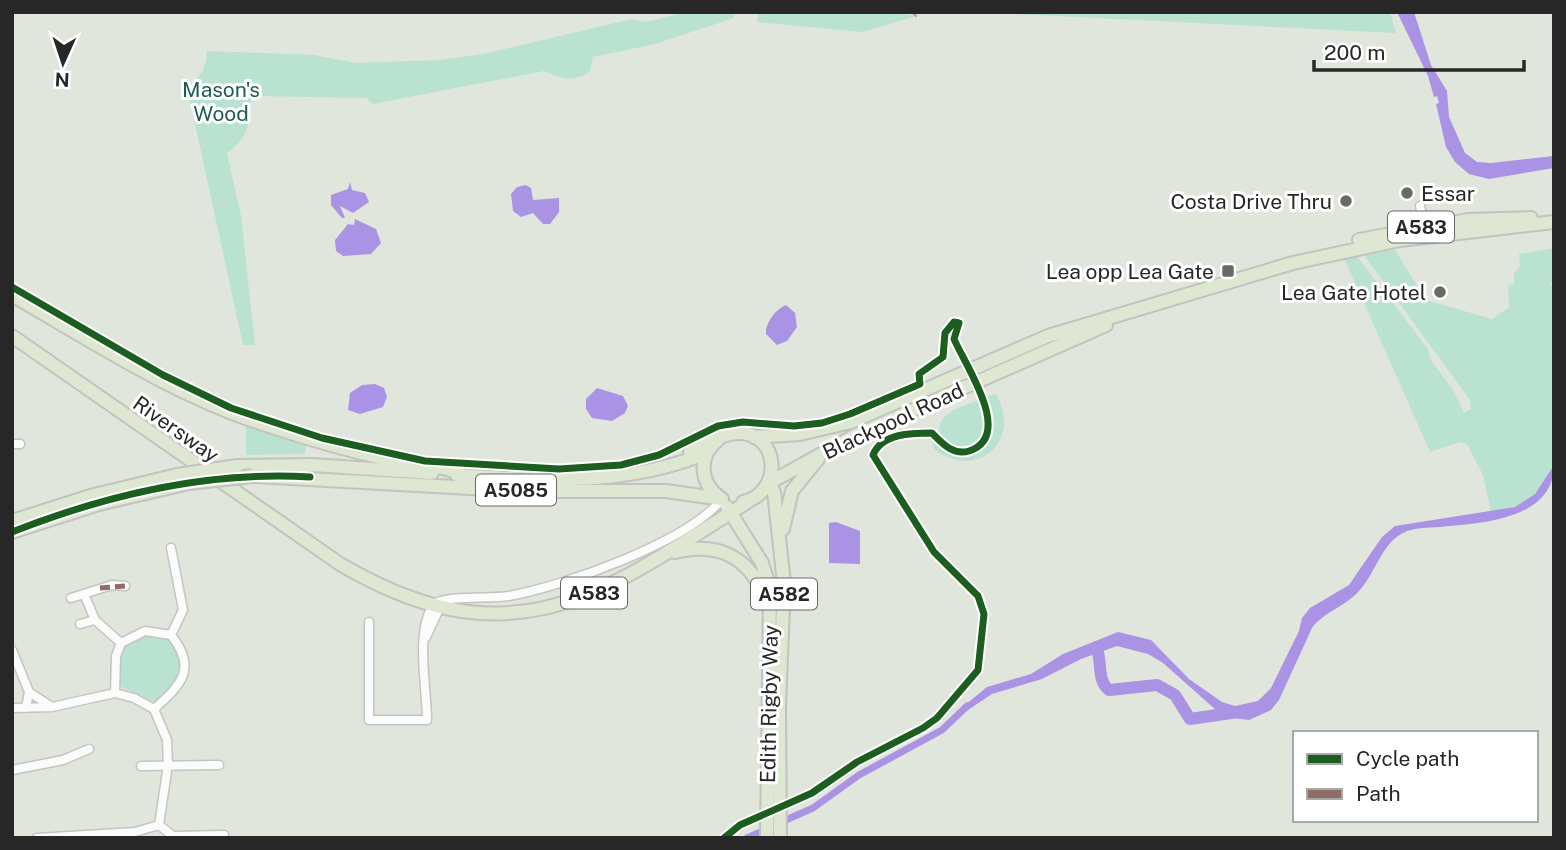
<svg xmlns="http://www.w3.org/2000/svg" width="1566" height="850" font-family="'Public Sans',sans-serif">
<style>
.green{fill:#b9e2d0}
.water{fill:#aa93e4}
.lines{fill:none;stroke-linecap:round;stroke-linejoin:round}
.stream{stroke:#aa93e4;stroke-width:2}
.canal{stroke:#aa93e4;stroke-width:7}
.river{stroke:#aa93e4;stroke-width:12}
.minor-casing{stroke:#c4c4c2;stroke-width:11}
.highway-casing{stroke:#c1c3bf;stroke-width:16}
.minor{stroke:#fafbfa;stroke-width:8}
.highway{stroke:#dee7d2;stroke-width:12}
.highway-bridge-casing{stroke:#c1c3bf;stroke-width:16;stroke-linecap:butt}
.highway-bridge{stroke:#dee7d2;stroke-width:12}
.quiet{stroke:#8d6e63;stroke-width:5;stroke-dasharray:10 5;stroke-linecap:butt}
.cycleway-casing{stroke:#fff;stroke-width:11}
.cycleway{stroke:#1b5e20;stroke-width:7}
.poi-dot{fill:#686a66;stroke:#fff;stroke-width:2.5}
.labels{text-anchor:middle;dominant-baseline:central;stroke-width:6;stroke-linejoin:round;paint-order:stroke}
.shield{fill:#fff;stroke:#686868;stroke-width:2}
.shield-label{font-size:19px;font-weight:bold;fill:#272727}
.park-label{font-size:21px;fill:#1c5f52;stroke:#fff}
.poi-label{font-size:21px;fill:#272727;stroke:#fff;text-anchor:end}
.street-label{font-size:21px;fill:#272727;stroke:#fff}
</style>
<rect width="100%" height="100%" fill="#e1e6dc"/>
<!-- green -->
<path class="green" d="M688 12H732L734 18 655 44 593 57 590 71C574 83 562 79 544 71L373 104 366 98 251 96C249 123 250 137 227 153L241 216 255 345H243L187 87C201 79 206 67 207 51L314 55 356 63 440 60 483 54 632 19 645 22Z
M758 12H888L916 16 863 32 757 22Z
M974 12H1390L1396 33Z
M1554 248V281L1550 283 1554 288V464L1535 494 1515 507 1491 512 1483 475 1467 444 1460 442 1430 452 1344 258 1357 256 1428 349 1430 359 1453 390 1464 413 1471 409 1470 400 1364 255 1395 250 1426 300 1492 319 1509 307 1508 285 1514 284V274L1520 266 1519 254Z
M996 394C1022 439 980 481 935 450L929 433C935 437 937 445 944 449 965 463 988 447 992 425L984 397Z
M979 399 987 424 982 438 964 449C943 449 929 428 949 413 957 407 970 404 979 399Z
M246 425 306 446 305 454 246 455Z
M142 634C149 635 158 634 164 637 197 649 177 691 155 702L117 685C119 657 116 648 142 634Z"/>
<!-- water -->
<path class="water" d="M1397 12H1414L1431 65 1447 91 1449 117 1465 153 1477 162 1491 163 1554 156V168L1489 179 1469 174 1455 162 1446 147 1436 104 1439 103 1437 96 1434 97 1428 76Z
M350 182 352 190 365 193 369 202 353 213 340 206 345 218H342L331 205V195L348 189Z
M526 185 531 188 533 200 559 198V212L550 224H543L533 213 521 217 513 211 511 194 517 187Z
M355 219 376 229 381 243 371 254 343 256 336 251 335 240 348 224 354 225Z
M786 305 795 313 797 327 787 341 777 345 766 334C765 323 776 309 786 305Z
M362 385 375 384 384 388 387 397 383 407 360 414 348 410 350 393Z
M597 388 623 396 628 406 625 413 612 421 592 418 586 409V399Z
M1554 465C1554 520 1481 523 1440 527 1428 528 1414 527 1403 533 1381 544 1375 575 1358 592 1344 607 1324 612 1312 628L1279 700 1271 710 1249 720 1234 718 1216 710 1163 663 1148 654 1117 646 1081 659 1042 679 992 694 962 714 959 710 987 687 1031 674 1063 654 1118 632 1151 640 1189 679 1222 702 1235 706 1258 701 1271 688 1299 631 1302 618 1310 608 1349 585 1382 537 1395 526 1515 507 1535 494Z
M836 522 860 531V564L829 563V523Z"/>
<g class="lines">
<!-- stream -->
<path class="stream" d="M912 12 916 16"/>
<!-- canal -->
<path class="canal" d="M779 823 813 808 859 775 942 730 967 706
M747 838 769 828"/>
<!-- river -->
<path class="river" d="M1096 647C1103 661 1096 680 1109 690L1157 685 1175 695 1190 719 1238 712"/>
<!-- minor casing -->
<g class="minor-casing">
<path id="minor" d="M1420 206 1425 230
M12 444H20
M171 548 183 610 171 635
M84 594 95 620 121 643
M71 598 112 585 125 586
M369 622V720H427C427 687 414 628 435 603 452 595 489 599 509 596 564 586 688 542 722 499
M80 624 95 620
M426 637 440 607
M12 650 29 692 26 708
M29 692 52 707
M115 693 116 656 121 643 145 631 171 635C198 669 181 685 154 709
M12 708 52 707 115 693 134 698 154 709 167 740 168 765 159 825 135 832 37 838
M141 766 219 765
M12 770 63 760 89 749
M159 825 173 836 224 835"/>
</g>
<!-- highway casing -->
<g class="highway-casing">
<path id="highway" d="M1359 240 1468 220 1531 218
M12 295C93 342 174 395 263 424 305 438 349 451 392 460 417 465 442 464 464 476
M12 336 340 564C512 665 601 595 749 501
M754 437 800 434 851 422 1048 336 1293 263 1400 240 1554 222
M719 439C697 456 699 484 722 499
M690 452C704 445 721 434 737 433 780 431 784 493 743 502
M237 466 312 465 432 473
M457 475C539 481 629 486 706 453
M252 476 526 491H666L722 499
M769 483 854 436 1106 325
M769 483 774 492 784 583 779 706 780 838
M727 507 762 563 770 589 767 838
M12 521 94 495 177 475
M783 529 792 491 818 459
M12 532 99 504 189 483
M675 552C720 541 751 558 766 601"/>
</g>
<!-- minor -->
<use href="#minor" class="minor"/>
<!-- highway -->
<use href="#highway" class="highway"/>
<!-- highway-bridge casing -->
<g class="highway-bridge-casing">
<path id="highway-bridge" d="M177 475 237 466
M189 483 252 476"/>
</g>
<!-- highway-bridge -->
<use href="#highway-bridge" class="highway-bridge"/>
<!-- quiet -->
<path class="quiet" d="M100 588 125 586"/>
<!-- cycleway casing -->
<g class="cycleway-casing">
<path id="cycleway" d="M12 287 163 375 231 408 322 438 425 461 559 469 621 465 659 455 718 426 743 422 794 426 822 423 850 414 920 384 919 374 943 357 945 333 954 322 959 323
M12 532C106 495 210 471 310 477
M724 838 740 825 812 793 857 762 923 728 937 718 978 670 984 614 978 596 934 552 873 455C882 433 912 433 932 433 942 443 953 456 969 451 1015 436 965 365 954 339L959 323"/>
</g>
<!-- cycleway -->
<use href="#cycleway" class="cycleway"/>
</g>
<!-- markers -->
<g class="poi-dot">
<circle cx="1407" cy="193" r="7"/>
<circle cx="1346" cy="201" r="7"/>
<rect x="1221" y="264" width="14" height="14" rx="3.5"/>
<circle cx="1440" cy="292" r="7"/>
</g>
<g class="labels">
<!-- shield labels -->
<g class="shield">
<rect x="1388" y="211.5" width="66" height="31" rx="5"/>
<rect x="476" y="474.5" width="80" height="31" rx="5"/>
<rect x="561" y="577.5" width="66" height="31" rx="5"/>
<rect x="751" y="578.5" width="66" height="31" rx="5"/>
</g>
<g class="shield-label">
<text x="1421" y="227">A583</text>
<text x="516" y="490">A5085</text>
<text x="594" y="593">A583</text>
<text x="784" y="594">A582</text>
</g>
<!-- park labels -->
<g class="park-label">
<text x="221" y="89">Mason's<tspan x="221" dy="24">Wood</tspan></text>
</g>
<!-- poi labels -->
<g class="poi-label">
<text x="1421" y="193" text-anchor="start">Essar</text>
<text x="1332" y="201">Costa Drive Thru</text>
<text x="1214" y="271">Lea opp Lea Gate</text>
<text x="1426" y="292">Lea Gate Hotel</text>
</g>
<!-- street labels -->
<g class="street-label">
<text transform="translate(893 421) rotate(-25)">Blackpool Road</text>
<text transform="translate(176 429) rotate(35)">Riversway</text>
<text transform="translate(769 704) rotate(-89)">Edith Rigby Way</text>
</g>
</g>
<!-- border -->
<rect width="1566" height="850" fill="none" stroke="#272727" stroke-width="28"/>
<!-- legend -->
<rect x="1293" y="731" width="245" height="91" fill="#ffffff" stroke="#a9a9a9" stroke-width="2"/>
<rect x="1307" y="754" width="35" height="10" fill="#1b5e20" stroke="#a9a9a9" stroke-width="2"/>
<text x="1356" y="766" font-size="21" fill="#272727">Cycle path</text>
<rect x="1307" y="789" width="35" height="10" fill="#8d6e63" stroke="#a9a9a9" stroke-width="2"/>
<text x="1356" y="801" font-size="21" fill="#272727">Path</text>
<!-- north arrow -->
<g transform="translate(63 63) rotate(183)" stroke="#ffffff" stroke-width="5" paint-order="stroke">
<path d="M0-5L12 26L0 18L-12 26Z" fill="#272727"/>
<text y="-10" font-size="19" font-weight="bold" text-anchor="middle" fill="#272727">N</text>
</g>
<!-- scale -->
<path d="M1314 60v10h210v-10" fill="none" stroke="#272727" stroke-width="3.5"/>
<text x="1324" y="60" font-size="21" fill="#272727" stroke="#ffffff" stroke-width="5" paint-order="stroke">200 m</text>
</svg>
